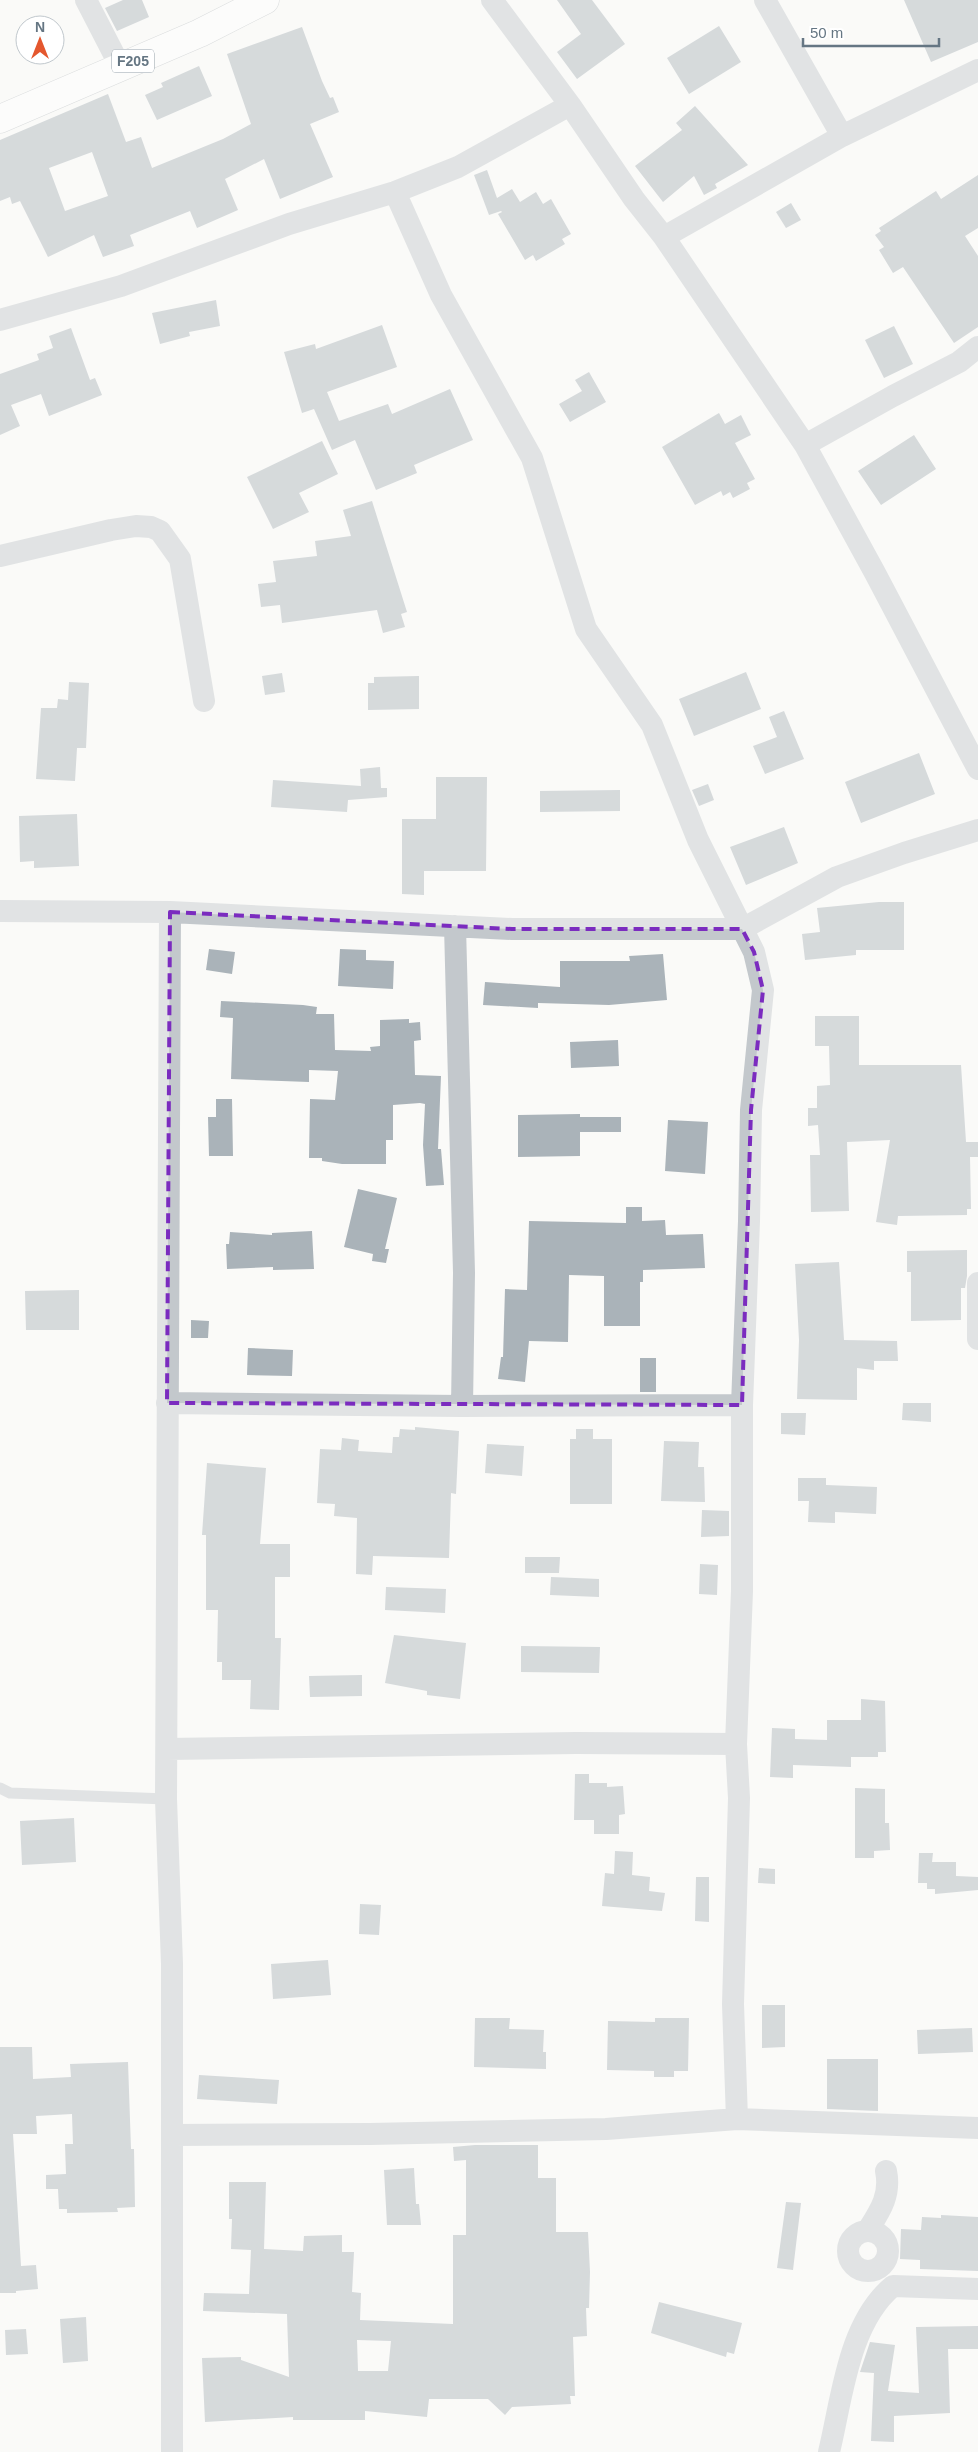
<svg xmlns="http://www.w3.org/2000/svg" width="978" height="2452" font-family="Arial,sans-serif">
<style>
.building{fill:#aab3b9;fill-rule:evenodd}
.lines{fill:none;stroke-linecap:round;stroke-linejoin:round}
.primary-casing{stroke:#b5babe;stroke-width:29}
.service{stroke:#c3c8cc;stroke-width:11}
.minor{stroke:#c3c8cc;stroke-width:22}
.primary{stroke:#fff;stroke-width:28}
.marked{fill:none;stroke:#7b2cbf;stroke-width:4;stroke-dasharray:10 6;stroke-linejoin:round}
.labels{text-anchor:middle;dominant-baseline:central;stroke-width:5;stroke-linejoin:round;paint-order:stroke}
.shield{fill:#fff;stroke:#939fa8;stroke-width:1}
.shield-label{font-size:14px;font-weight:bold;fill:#657683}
</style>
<rect width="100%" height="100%" fill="#fafaf8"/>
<!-- building -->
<path class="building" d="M123 0H142L149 17 117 31 105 8Z
M557 0H592L625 44 577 79 557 52 581 34Z
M904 0H978V42L931 62Z
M719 26 741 62 689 94 667 58Z
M302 27 322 81 330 98 333 97 339 112 310 124 333 177 280 199 264 159 225 179 238 210 197 228 190 211 130 235 134 246 103 257 94 235 48 257 20 201 12 204 10 197 0 201V140L108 94 126 142 141 137 152 168 223 139 251 124 227 54ZM92 152 108 196 65 211 49 168Z
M199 66 212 96 157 120 145 95 163 87 161 83Z
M695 106 748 165 715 184 717 188 704 195 694 176 663 202 635 166 682 130 676 123Z
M487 170 497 198 512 189 520 202 536 192 543 204 551 199 571 234 562 239 565 244 536 261 533 255 525 260 498 214 502 212 501 211 489 215 474 175Z
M978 175V228L965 236 978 256V327L954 343 903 267 893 273 879 250 884 247 875 235 881 231 879 228 936 191 941 199Z
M791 203 801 220 786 228 776 212Z
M216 300 220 326 189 332 190 336 160 344 152 313Z
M382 325 397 367 327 392 339 421 388 404 392 414 450 389 473 440 414 465 417 473 376 490 355 440 332 450 314 409 302 413 284 352 315 344 316 349Z
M894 326 913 364 884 378 865 340Z
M71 328 90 380 95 378 102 395 49 416 41 394 11 405 20 426 0 435V374L39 360 37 354 53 348 49 336Z
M589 372 606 402 570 422 559 404 582 391 575 380Z
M719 413 725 424 741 415 751 435 735 443 755 479 747 483 750 489 733 498 730 492 723 496 721 491 695 505 662 447Z
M914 435 936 469 881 505 858 471Z
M322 441 338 474 299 493 309 512 273 529 247 477Z
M372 501 407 612 401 614 405 627 383 633 377 610 282 623 280 605 261 607 258 584 276 582 273 561 317 556 315 541 351 536 343 510Z
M746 672 761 709 694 736 679 699Z
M282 673 285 692 265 695 262 676Z
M419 676V709L368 710V683H374V677Z
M69 682 89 683 86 748H77L75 781 36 779 41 708H57L58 699 68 700Z
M784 711 804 759 765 774 753 746 777 737 769 717Z
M919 753 935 794 861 823 845 782Z
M380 767 381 788H387V797L348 800 347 812 271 807 273 780 361 786 360 769Z
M436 777H487L486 871H424V895L402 894V819H436Z
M708 784 714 800 699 806 692 790Z
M620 790V811L540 812V791Z
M77 814 79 866 34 868V861L20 862 19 816Z
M784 827 798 863 746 885 730 847Z
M879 902H904V950H856V955L805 960 802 934 820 932 817 908Z
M209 949 235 952 232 974 206 970Z
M340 949 366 950V960L394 961 393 989 338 986Z
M663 954 667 1000 609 1005 538 1003V1008L483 1005 485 982 560 987V961H630L629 956Z
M221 1001 303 1005 317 1007 316 1014H334L335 1050 371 1051 370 1047 380 1046V1020L409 1019V1023L420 1022 421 1040 414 1041 415 1075 441 1076 438 1149H441L444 1185 426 1186 423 1145 425 1104 420 1103 393 1105V1140H386V1164H342L322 1161V1158H309L310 1099 335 1100 338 1071 309 1070V1082L231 1079 233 1018 220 1017Z
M815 1016H859V1065H961L966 1142H978V1157H970L971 1209H967V1215L898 1216 897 1225 876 1222 890 1140 847 1142 849 1211 811 1212 810 1155H820L818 1125 808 1126V1108H817V1086L830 1085 829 1046H815Z
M618 1040 619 1066 571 1068 570 1042Z
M216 1099H232L233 1156H209L208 1117H216Z
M580 1114V1117H621V1132H580V1156L518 1157V1115Z
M668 1120 708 1122 705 1174 665 1171Z
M358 1189 397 1198 385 1249H389L386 1263 372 1261 373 1254 344 1247Z
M626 1207H642V1221L665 1220 666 1235 703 1234 705 1268 643 1270V1282H640V1326H604V1276L569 1275 568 1342 529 1341 525 1382 498 1379 501 1357H503L505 1289 527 1290 529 1221 626 1223Z
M312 1231 314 1269 273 1270V1267L227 1269 226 1244H229L230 1232 272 1235V1233Z
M967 1250V1276L965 1288H961V1320L911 1321V1272H907V1251Z
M839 1262 844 1340 897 1341 898 1361H874V1370L857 1368V1400L797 1399 799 1340 795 1264Z
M79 1290V1330H26L25 1291Z
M191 1320 209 1321 208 1338H191Z
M248 1348 293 1350 292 1376 247 1375Z
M640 1358H656V1392H640Z
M903 1403H931V1422L902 1420Z
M781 1413H806L805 1435 781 1434Z
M415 1427 459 1431 456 1494 451 1493 449 1558 373 1556 372 1575 356 1574 357 1518 334 1516 335 1504 317 1503 320 1449 341 1450 342 1438 359 1440 358 1451 392 1453 393 1437H399L400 1429 415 1430Z
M576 1429H593V1439H612V1504H570V1439H576Z
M664 1441 699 1442 698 1467H704L705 1502 661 1501Z
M487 1444 524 1446 522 1476 485 1473Z
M207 1463 266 1468 260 1544H290V1577H275V1638H281L279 1710 250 1709 251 1680H222V1662H217L218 1610H206V1535H202Z
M798 1478H826V1485L877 1487 876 1514 835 1512V1523L808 1522 809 1501H798Z
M702 1510 729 1511V1536L701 1537Z
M525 1557H560L559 1573H525Z
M700 1564 718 1565 717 1595 699 1594Z
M551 1577 599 1579V1597L550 1595Z
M386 1587 446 1589 445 1613 385 1610Z
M394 1635 466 1643 460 1699 427 1695V1691L385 1683Z
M521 1646 600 1647 599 1673 521 1672Z
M362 1675V1696L310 1697 309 1676Z
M861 1699 885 1701 886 1752H878V1757H851V1767L793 1765V1778L770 1777 772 1728 795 1729V1739L827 1740V1720H861Z
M575 1774H589V1783H607V1787L623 1786 625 1814 619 1815V1834H594V1820H574Z
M855 1788 885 1789V1823H889L890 1850 874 1851V1858H855Z
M74 1818 76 1862 22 1865 20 1821Z
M615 1851 633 1852 632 1875 650 1877 649 1891 665 1893 662 1911 602 1906 605 1873 614 1874Z
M919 1853H933L932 1862H956V1876L978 1877V1890L935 1894V1889H927V1883H918Z
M759 1868 775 1869V1884L758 1883Z
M696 1877H709V1922L695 1921Z
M360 1904 381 1905 379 1935 359 1934Z
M328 1960 331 1995 273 1999 271 1964Z
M762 2005H785V2047L762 2048Z
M475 2018H510L509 2029 544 2030 543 2052H546V2069L474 2067Z
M655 2018H689L688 2071H674V2077H654V2071L607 2070 608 2021 655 2022Z
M972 2028 973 2052 918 2054 917 2030Z
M0 2047H32L33 2079 71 2077 70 2064 128 2062 131 2149H134L135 2207 117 2208 118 2212 67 2213V2209H59L58 2189H46V2175L66 2174 65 2144H73L72 2114 36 2116 37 2134H13L21 2266 36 2265 38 2289 16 2291V2293H0Z
M827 2059H878V2111L827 2109Z
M199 2075 279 2080 277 2104 197 2099Z
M475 2145H538V2178H556V2232H588L590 2272 589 2308H586L587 2336 573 2337 575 2396H570L571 2404 512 2407 505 2415 488 2399H429L427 2417 365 2411V2420H293V2417L205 2422 202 2358 241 2357V2360L289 2377 287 2314 203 2311 204 2293 249 2294 251 2250 231 2249 232 2219H229V2182H266L264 2249 303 2251 304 2236 342 2235V2252H354L352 2292 361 2293 360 2320 453 2324V2235H466V2160L454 2161 453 2147ZM357 2340 391 2341 388 2371H358Z
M414 2168 416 2204H419L421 2225H387L384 2170Z
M786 2202 801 2203 793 2270 777 2268Z
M941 2215 978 2217V2271L920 2269V2260L900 2259 901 2229 921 2230 922 2217 941 2218Z
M659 2302 742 2323 734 2354 727 2352 726 2357 651 2333Z
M86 2317 88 2361 63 2363 60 2319Z
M978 2326V2349H948L950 2413 894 2416V2442L871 2441 874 2373 860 2372 870 2342 895 2345 888 2391 919 2393 916 2327Z
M26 2329 28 2354 6 2355 5 2330Z"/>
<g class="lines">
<!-- primary casing -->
<g class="primary-casing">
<path id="primary" d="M0 119 200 33 265 0"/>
</g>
<!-- service -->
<path class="service" d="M0 1788 10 1793 166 1799"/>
<!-- minor -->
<path class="minor" d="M86 0 120 66
M492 0 570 105 634 199 664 237 805 445 875 573 978 769
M765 0 842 136
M395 192 441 295 532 458 586 629 652 725 698 840 754 952 763 990 751 1110 749 1221 742 1405V1591L736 1744 739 1798 733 2004 737 2119
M664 237 842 136 978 70
M0 320 121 286 289 224 395 192 458 167 570 105
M805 445 893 396 959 362 978 347
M0 556 111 530 136 526 151 527 160 531 180 559 204 701
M0 911 170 912 512 929H742L837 877 904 853 978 830
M170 912 166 1799 172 1964V2452
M455 926 464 1273 462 1406
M978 1283V1339
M167 1403 462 1406 742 1405
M167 1749 576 1743 736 1744
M172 2135 370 2134 606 2129 737 2119 978 2128
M868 2230C880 2211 891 2195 886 2171
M848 2251a20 20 0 1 1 40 0a20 20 0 1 1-40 0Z
M829 2452C842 2399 848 2323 893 2286L978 2289"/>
<!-- primary -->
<use href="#primary" class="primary"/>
</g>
<!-- marked area -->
<path d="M0 0H978V2452H0ZM170 912 512 929H742L754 952 763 990 751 1110 742 1405 167 1403Z" fill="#fafaf8" fill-opacity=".55" fill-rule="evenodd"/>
<path class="marked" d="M170 912 512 929H742L754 952 763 990 751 1110 742 1405 167 1403Z"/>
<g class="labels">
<!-- shield labels -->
<rect class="shield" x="112" y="49.5" width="42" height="23" rx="4"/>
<g class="shield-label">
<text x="133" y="61">F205</text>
</g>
</g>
<!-- north arrow -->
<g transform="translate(40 40)"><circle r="24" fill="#ffffff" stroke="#c1c8cd"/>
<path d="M0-4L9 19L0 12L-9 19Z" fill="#e4572e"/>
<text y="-8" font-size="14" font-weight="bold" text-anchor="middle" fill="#657683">N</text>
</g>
<!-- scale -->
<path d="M803 38v8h136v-8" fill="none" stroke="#657683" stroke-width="2.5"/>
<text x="810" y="38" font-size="15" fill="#657683" stroke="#ffffff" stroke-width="4" paint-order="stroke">50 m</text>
</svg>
